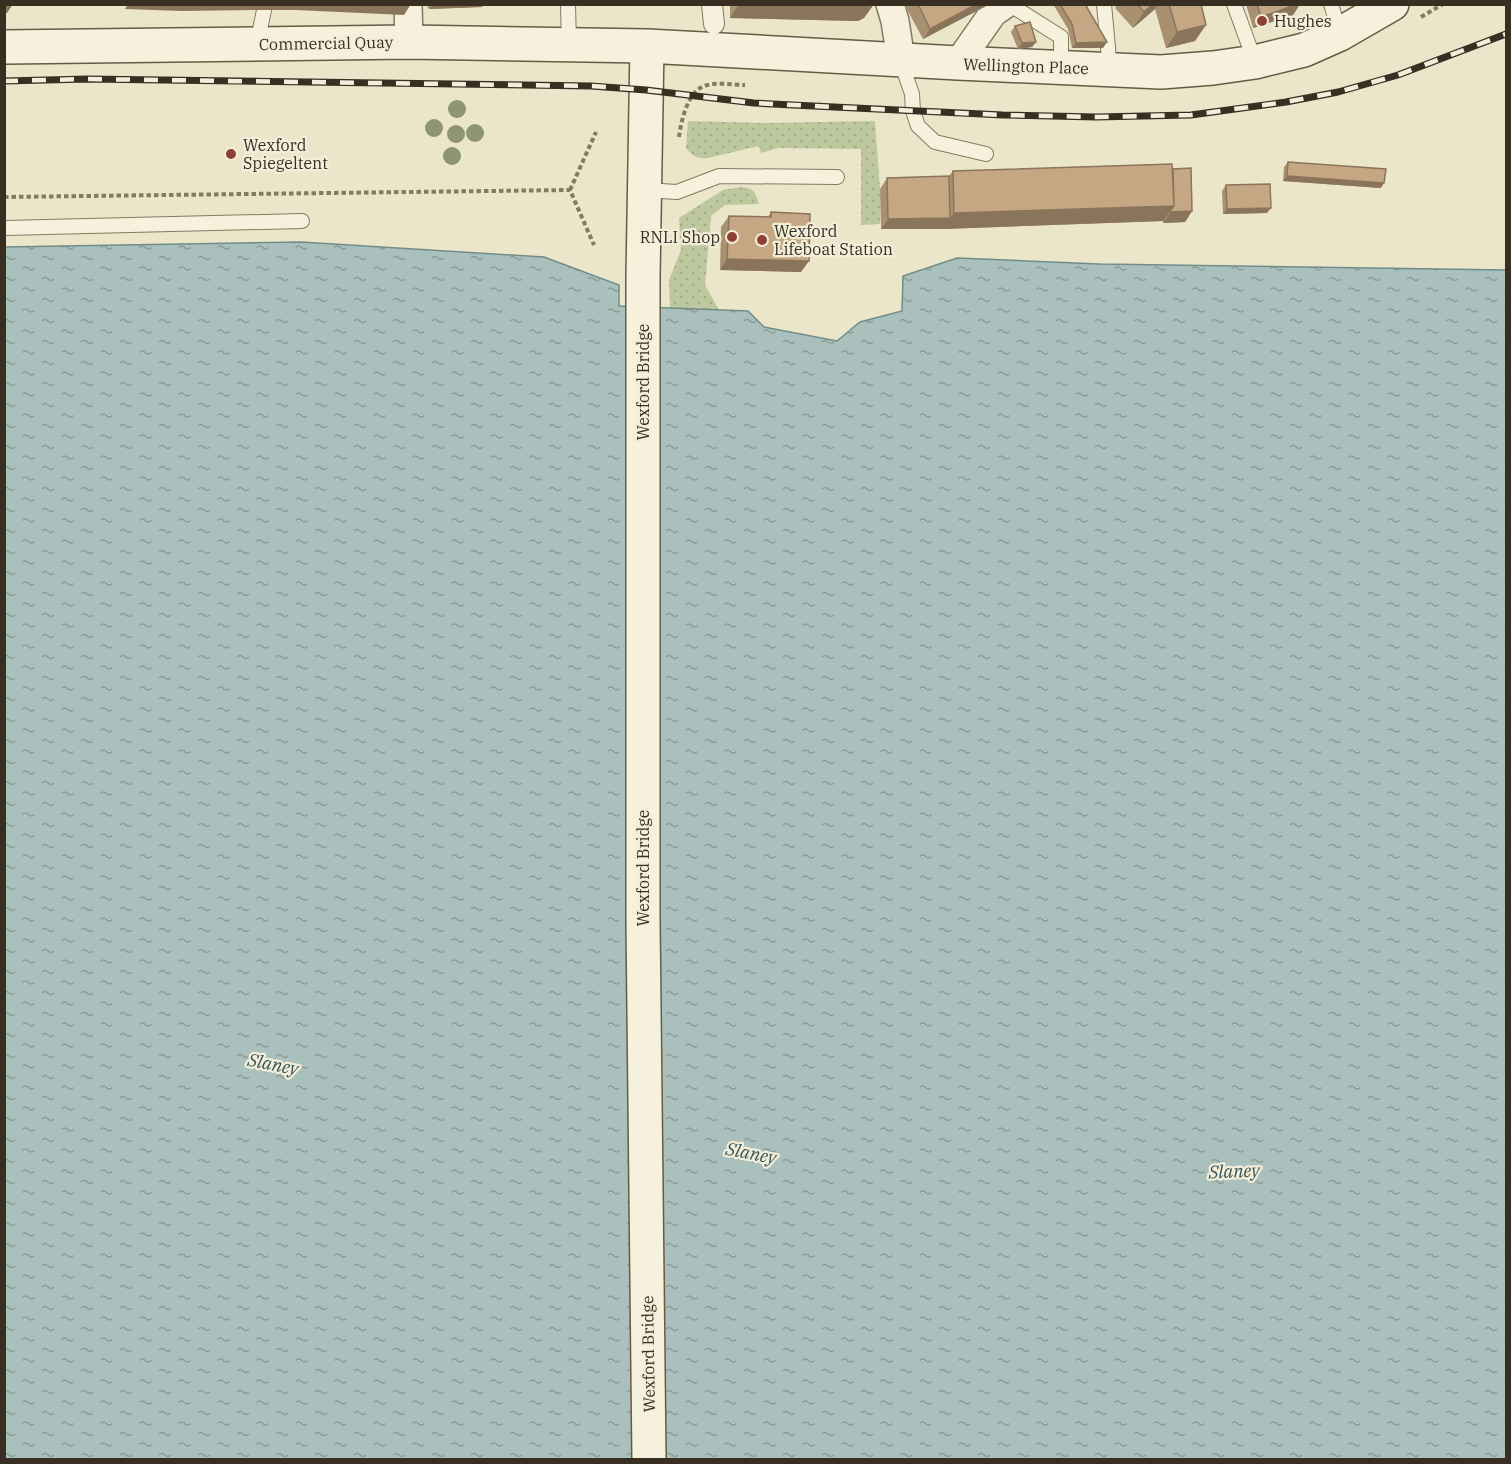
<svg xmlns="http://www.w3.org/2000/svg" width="1511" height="1464" font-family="'IBM Plex Serif',serif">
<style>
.grass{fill:url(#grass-dots)}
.water{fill:url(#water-ripples);stroke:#718d8a;stroke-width:1.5}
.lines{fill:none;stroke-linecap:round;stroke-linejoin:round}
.service-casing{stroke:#867960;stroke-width:16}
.pedestrian-casing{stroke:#867960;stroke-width:22}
.minor-casing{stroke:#867960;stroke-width:30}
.secondary-casing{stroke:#685a43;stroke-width:36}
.path{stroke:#867960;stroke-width:4;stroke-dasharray:4.5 3;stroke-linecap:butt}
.service{stroke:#f6f1dc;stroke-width:14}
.pedestrian{stroke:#f6f1dc;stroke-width:20}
.minor{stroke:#f6f1dc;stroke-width:27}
.secondary{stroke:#f6f1dc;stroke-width:33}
.rail-casing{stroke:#382f22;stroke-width:7}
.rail{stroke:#f3eed9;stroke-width:4.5;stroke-dasharray:14;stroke-linecap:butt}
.tree{fill:#8f9472}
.wall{fill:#a99071}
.shaded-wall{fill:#8a755c}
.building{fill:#c5a783;stroke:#8a755c;stroke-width:1.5}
.poi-dot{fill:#8f4035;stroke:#f3eed9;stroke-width:2}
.labels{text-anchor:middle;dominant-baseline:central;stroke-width:4.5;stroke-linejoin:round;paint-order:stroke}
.poi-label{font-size:16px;fill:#382f22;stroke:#f3eed9;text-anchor:start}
.street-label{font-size:16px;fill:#382f22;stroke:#f3eed9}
.water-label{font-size:18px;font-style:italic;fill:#335456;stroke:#f3eed9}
</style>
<defs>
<pattern id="grass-dots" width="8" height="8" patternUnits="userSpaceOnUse" patternTransform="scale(1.5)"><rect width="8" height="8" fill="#bec89e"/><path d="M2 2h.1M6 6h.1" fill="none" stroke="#a4ac88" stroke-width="1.8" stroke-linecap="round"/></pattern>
<pattern id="water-ripples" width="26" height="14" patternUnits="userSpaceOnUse" patternTransform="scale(1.5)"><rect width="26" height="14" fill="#aac0bc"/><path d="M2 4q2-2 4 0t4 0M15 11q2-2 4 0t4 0" fill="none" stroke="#8b9c98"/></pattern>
</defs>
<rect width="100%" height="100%" fill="#ebe5ca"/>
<!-- grass -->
<path class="grass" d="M688 121 765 123 875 121 880 189V224L861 225V149L778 148 761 153 759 146 708 158C697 159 693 156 686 148Z
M740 187C754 188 755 191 759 204L725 205 711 216 705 285 719 310 670 308 669 280 681 250 679 218 723 190Z"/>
<!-- water -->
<path class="water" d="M301 242 544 257 619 285V306L748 311 764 327 837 341 860 322 902 311 903 276 957 258 1099 264 1506 270V1459H5L4 247Z"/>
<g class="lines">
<!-- service casing -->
<g class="service-casing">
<path id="service" d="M568 4 569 45
M1009 4 1061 37V67
M1104 4 1110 70
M1234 4 1255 62
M1331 4 1340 34
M257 44 264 10
M901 62 912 94 913 111 918 126 935 142 986 154
M644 190 677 192 719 176 837 177
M4 228 302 221"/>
</g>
<!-- pedestrian casing -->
<g class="pedestrian-casing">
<path id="pedestrian" d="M712 4 714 24"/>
</g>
<!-- minor casing -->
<g class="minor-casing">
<path id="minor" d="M408 4 409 42
M890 4 895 21 901 60
M958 63 993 13 1006 4"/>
</g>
<!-- secondary casing -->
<g class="secondary-casing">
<path id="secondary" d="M647 46 643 277V920L649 1460
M4 47 409 42 647 46 958 63 1161 72 1213 68 1255 62 1304 50 1340 34 1392 4"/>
</g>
<!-- path -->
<path class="path" d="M1421 17 1443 4
M679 137C681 122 687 94 702 87 714 81 732 85 745 85
M570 190 596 132
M4 197 570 190 594 245"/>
<!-- service -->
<use href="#service" class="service"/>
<!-- pedestrian -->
<use href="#pedestrian" class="pedestrian"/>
<!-- minor -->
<use href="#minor" class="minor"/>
<!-- secondary -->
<use href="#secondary" class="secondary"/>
<!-- rail casing -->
<g class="rail-casing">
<path id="rail" d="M4 81 88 79 591 86 646 90 754 103 834 107 1003 115 1096 117 1191 115 1286 102 1338 92 1398 75 1506 34"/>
</g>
<!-- rail -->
<use href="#rail" class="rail"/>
</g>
<!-- trees -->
<g class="tree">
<circle cx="457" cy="109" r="9"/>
<circle cx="434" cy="128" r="9"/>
<circle cx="475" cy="133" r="9"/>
<circle cx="456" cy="134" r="9"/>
<circle cx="452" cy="156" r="9"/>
</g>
<!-- wall -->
<path class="wall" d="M426 4H483L482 7 429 9Z
M730 4H874L864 18 858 21 730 18Z
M904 4H990L923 39Z
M1053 4H1085L1103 48H1072L1068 29Z
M1118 4H1201L1195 41 1166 48 1155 9 1133 28 1115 8Z
M1246 4H1300L1293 15 1253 28Z
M1015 26 1036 42 1032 47 1018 49 1011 32Z
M1288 162 1381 188 1283 181 1284 167Z
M1173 169 1192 211 1185 222 1163 223V221L943 229H881L880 189 887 178 949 176 953 171Z
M1226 185 1267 213 1223 214 1222 191Z
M771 212 801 272 720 270 721 227 729 216 768 217Z"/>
<!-- shaded-wall -->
<path class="shaded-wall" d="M4 4H13L7 13H4Z
M128 4H411L404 15 296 10H254L182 11 125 9Z
M433 4H483L482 7 429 9Z
M739 4H874L864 18 858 21 730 18Z
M977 4H990L923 39 930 29Z
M1153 4H1158L1155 9 1133 28 1144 12Z
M1300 4 1293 15 1253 28 1261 17Z
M1206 25 1195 41 1166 48 1177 32Z
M1036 42 1032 47 1018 49 1022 43Z
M1107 42 1103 48H1072L1076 43Z
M1287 176 1384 183 1381 188 1283 181Z
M1174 206 1163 221 943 229H881L888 219 950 218 954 213Z
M1271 208 1267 213 1223 214 1227 209Z
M1192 211 1185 222 1163 223 1171 212Z
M727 259 809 261 801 272 720 270Z"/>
<!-- building -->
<path class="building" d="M918 4H977L930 29Z
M1060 4H1085L1107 42 1076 43 1072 24Z
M1137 4H1153L1144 12Z
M1169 4H1201L1206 25 1177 32Z
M1257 4H1298L1261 17Z
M1030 22 1036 42 1022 43 1015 26Z
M1288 162 1386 169 1384 183 1287 176Z
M1172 164 1174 206 954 213 953 171Z
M1191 168 1192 211 1171 212 1170 211 1174 206 1173 169Z
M949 176 950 218 888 219 887 178Z
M1270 184 1271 208 1227 209 1226 185Z
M771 212 810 214 809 261 727 259 729 216 771 217Z"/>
<!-- markers -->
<g class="poi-dot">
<circle cx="1262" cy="21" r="6"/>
<circle cx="231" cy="154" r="6"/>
<circle cx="732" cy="237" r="6"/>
<circle cx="762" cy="240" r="6"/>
</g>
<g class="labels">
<!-- poi labels -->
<g class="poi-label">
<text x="1274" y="21">Hughes</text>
<text x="243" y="145">Wexford<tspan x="243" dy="18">Spiegeltent</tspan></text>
<text x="774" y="231">Wexford<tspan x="774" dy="18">Lifeboat Station</tspan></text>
<text x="720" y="237" text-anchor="end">RNLI Shop</text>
</g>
<!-- street labels -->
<g class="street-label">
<text transform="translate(326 43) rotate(-1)">Commercial Quay</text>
<text transform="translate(1026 66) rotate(2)">Wellington Place</text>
<text transform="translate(643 382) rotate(-90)">Wexford Bridge</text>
<text transform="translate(643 868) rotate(-90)">Wexford Bridge</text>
<text transform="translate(648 1354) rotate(-91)">Wexford Bridge</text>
</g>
<!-- water labels -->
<g class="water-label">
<text transform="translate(273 1064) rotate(11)">Slaney</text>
<text transform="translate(751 1153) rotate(11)">Slaney</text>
<text transform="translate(1234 1171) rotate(-2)">Slaney</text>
</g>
</g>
<!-- border -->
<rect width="1511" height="1464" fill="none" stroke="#382f22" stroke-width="12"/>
</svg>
